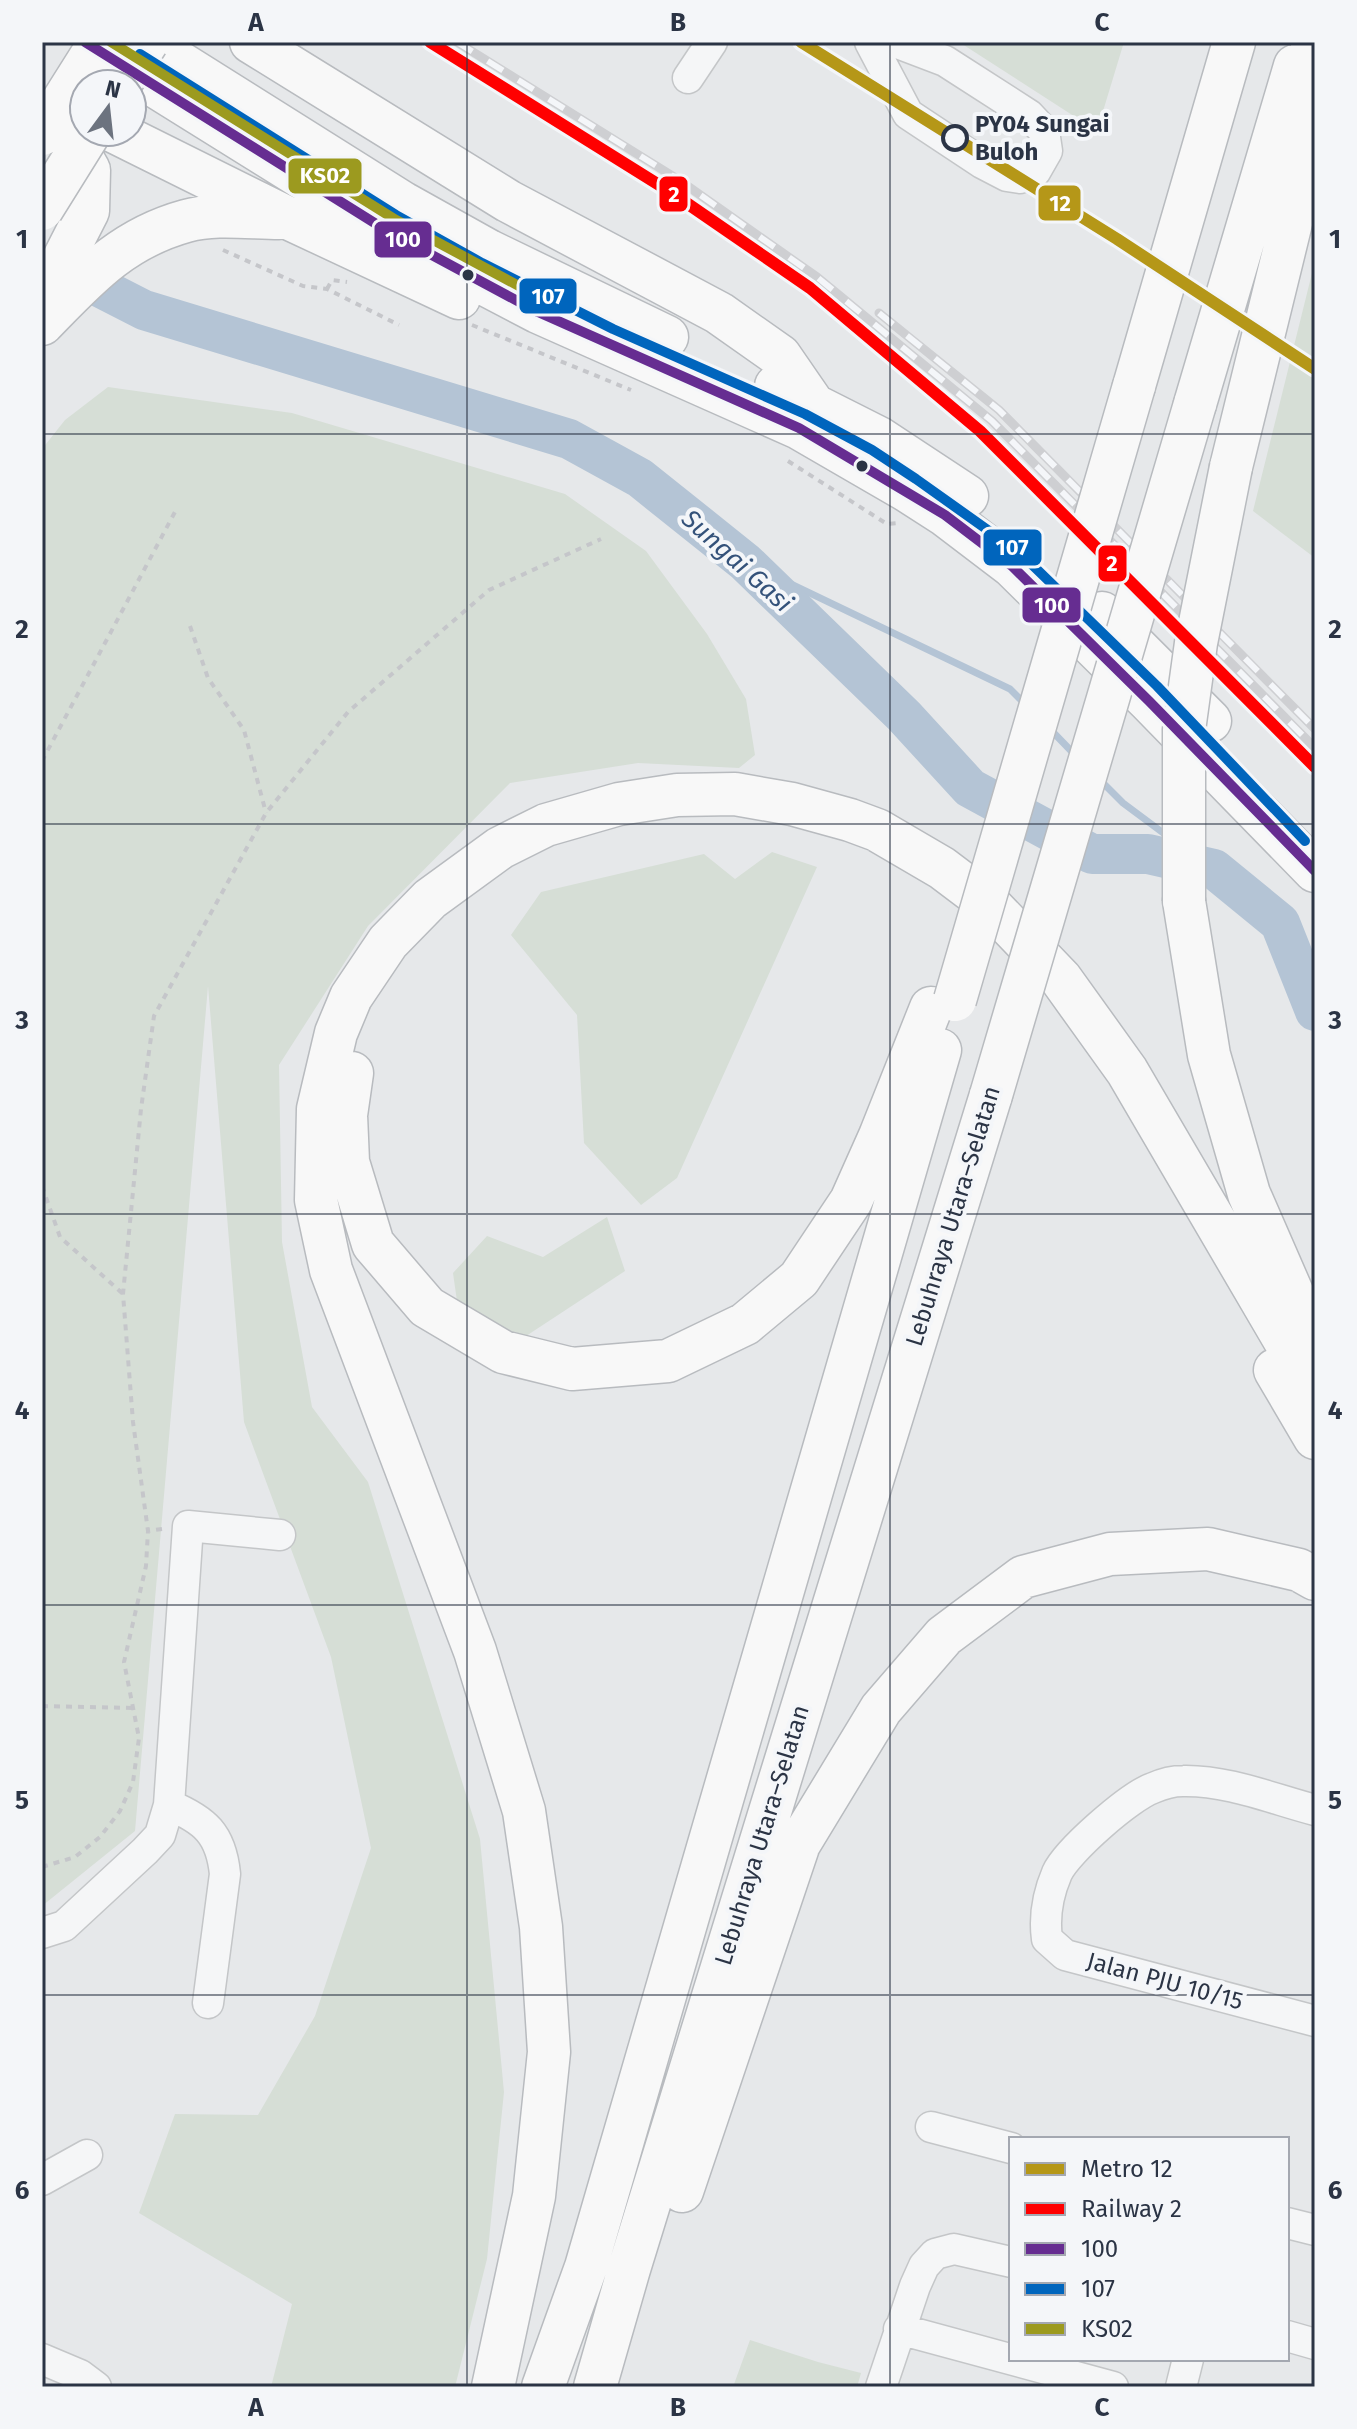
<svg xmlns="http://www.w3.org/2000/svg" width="1357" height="2429" font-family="'Fira Sans',sans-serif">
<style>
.green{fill:#d6ded6}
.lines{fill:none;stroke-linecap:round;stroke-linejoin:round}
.stream{stroke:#b4c4d5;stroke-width:7}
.river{stroke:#b4c4d5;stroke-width:40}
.minor-casing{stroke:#c4c6c8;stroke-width:33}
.highway-casing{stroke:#b8bbbf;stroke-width:45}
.path{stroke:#c5c6ca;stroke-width:4;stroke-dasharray:6 6;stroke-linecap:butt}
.minor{stroke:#f5f6f7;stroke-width:30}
.highway{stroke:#f8f8f8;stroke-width:42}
.rail-casing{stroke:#cecfd2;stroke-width:9}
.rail{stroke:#f4f6f9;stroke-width:6;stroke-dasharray:18;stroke-linecap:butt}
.highway-bridge-casing{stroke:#b8bbbf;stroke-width:45;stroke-linecap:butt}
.highway-bridge{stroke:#f8f8f8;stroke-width:42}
.bus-1-casing{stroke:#f4f6f9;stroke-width:16}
.bus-2-casing{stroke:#f4f6f9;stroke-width:16}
.bus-3-casing{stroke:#f4f6f9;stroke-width:16}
.bus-1{stroke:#662d91;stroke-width:10}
.bus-2{stroke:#0065bd;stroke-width:10}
.bus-3{stroke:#9c9a1f;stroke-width:10}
.rail-1-casing{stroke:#f4f6f9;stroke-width:18}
.rail-1{stroke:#f00;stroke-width:12}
.metro-1-casing{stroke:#f4f6f9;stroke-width:18}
.metro-1{stroke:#b59718;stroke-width:12}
.grid{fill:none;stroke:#2b3445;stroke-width:2;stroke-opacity:0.55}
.stop-dot{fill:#f4f6f9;stroke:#2b3445;stroke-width:4}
.bus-dot{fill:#2b3445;stroke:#f4f6f9;stroke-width:3}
.labels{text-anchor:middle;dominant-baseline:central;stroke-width:8;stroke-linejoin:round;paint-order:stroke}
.stop-label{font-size:24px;font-weight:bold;fill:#2b3445;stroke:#f4f6f9;text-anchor:start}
.street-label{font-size:24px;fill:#2b3445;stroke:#f4f6f9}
.water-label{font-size:26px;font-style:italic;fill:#34527a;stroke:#f4f6f9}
.line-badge{stroke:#f4f6f9;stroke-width:3}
.badge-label{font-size:22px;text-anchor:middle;font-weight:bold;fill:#fff}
.neatline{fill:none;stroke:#2b3445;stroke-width:3}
.grid-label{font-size:26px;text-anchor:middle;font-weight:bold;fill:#2b3445}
</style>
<rect width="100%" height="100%" fill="#e6e8ea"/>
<!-- green -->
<path class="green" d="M959 42H1124L1097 131Z
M1315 261V558L1253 511Z
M108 387 292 413 565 494 646 551 707 634 746 699 755 755 739 768 638 763 510 783 368 926 279 1065 282 1242 312 1407 368 1482 480 1839 504 2092 487 2259 455 2387H271L292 2304 139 2213 175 2114 258 2115 315 2016 371 1848 331 1657 244 1422 208 986 135 1831 42 1906V449L65 420Z
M772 852 817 867 677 1178 641 1205 584 1143 577 1015 511 935 541 892 704 854 735 879Z
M607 1217 625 1271 520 1340 457 1301 453 1273 487 1236 543 1257Z
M750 2340 818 2362 861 2373 857 2387H733Z"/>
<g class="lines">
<!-- stream -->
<path class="stream" d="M745 562 1010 689 1026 705
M1049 728 1077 757
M1100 780 1123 803 1170 838
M1200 859 1214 869"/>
<!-- river -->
<path class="river" d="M56 265 144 310 569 439 640 478 745 562 904 716 970 788 1092 854H1148L1214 869 1280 923 1315 1011"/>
<!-- minor casing -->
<g class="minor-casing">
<path id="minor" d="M870 42 908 114 982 163 1007 176 1020 178 1035 172 1047 151 1044 131 1029 115 945 61 895 42
M688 78 712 42
M169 1805C205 1820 221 1834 225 1874L208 2003
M1315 1810C1273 1799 1227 1780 1183 1781 1174 1781 1162 1784 1153 1788 1130 1796 1067 1851 1057 1873 1048 1894 1044 1917 1047 1939L1065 1955 1315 2021
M42 1933 64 1926 145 1851 160 1835 169 1805 188 1526 280 1535
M931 2127 1011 2148
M42 2180 87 2155
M1287 2223 1315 2230
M899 2329 1113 2387
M1287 2336 1315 2344
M42 2359 80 2375 96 2387
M881 2387 915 2286 924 2266 935 2254 954 2249 1011 2262
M1181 2387 1188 2359"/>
</g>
<!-- highway casing -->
<g class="highway-casing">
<path id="highway" d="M147 42 403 203 489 251 667 337
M251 42 508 201 719 313 780 356 811 401
M97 50 389 232 477 280 538 312 799 428 906 490 945 515 1012 566 1149 701 1315 871
M115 132 288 218 459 298
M42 301 88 211 89 170 72 140 57 131
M42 324C87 278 121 239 186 221 214 213 250 218 279 218
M776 386 879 438 967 496
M1134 386 1234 42
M1195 404 1295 66
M1231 467 1300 186 1313 86 1312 42
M1102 613 1210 721
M1184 901 1209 1055 1249 1194 1315 1345
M352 1073 346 1115 348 1162 373 1244 427 1307 503 1352 572 1369 668 1361 745 1324 799 1279 851 1201 880 1136 931 1008
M1275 1370 1315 1438
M682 2191 799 1844 881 1709 944 1636 1023 1577 1110 1554 1208 1549 1299 1570 1315 1579
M493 2387 534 2196 549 2052 541 1927 524 1811 475 1651 331 1270 316 1200 318 1109 336 1033 351 997 388 942 430 899 500 848 546 825 619 804 677 795 735 794 792 804 850 820 877 830 942 868 987 902 1061 979 1127 1071 1315 1392
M543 2387 586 2267 940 1050
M595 2387 629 2269 991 1095"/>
</g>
<!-- path -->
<path class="path" d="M223 250 303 286 327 289 399 325
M327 289 332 280 347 282
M472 325 631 390
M788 461 887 524 897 523
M190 626 208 678 244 730 266 813
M42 761 176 510
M42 1186 60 1237 123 1294
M162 1529 148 1531 133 1422 123 1294 141 1109 154 1016 266 813 348 712 489 590 601 539
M42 1706 133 1708
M42 1867 75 1857 100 1837 120 1811 133 1782 139 1738 124 1662 146 1566 148 1531"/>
<!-- minor -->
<use href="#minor" class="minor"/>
<!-- highway -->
<use href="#highway" class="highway"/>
<!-- rail casing -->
<g class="rail-casing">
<path id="rail" d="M457 42 679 180 817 277 992 421 1315 748
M879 313 999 410 1315 729"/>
</g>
<!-- rail -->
<use href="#rail" class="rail"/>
<!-- highway-bridge casing -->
<g class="highway-bridge-casing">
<path id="highway-bridge" d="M120 84 147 42
M42 134 100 42
M42 209 90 132
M1184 901V730L1196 643 1231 467
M955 1000 1134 386
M991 1095 1195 404"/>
</g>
<!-- highway-bridge -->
<use href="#highway-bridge" class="highway-bridge"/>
<!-- bus-1 casing -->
<g class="bus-1-casing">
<path id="bus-1" d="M85 42 389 232 538 312 799 428 945 515 1012 566 1149 701 1315 871"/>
</g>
<!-- bus-2 casing -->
<g class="bus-2-casing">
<path id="bus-2" d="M140 54 396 215 482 263 613 329 805 414 872 450 916 479 1020 553 1157 686 1305 841"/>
</g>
<!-- bus-3 casing -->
<g class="bus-3-casing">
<path id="bus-3" d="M111 42 396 220 545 300"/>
</g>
<!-- bus-1 -->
<use href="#bus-1" class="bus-1"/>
<!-- bus-2 -->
<use href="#bus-2" class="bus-2"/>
<!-- bus-3 -->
<use href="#bus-3" class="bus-3"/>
<!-- rail-1 casing -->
<g class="rail-1-casing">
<path id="rail-1" d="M430 42 672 193 810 288 980 431 1315 767"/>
</g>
<!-- rail-1 -->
<use href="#rail-1" class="rail-1"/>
<!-- metro-1 casing -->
<g class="metro-1-casing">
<path id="metro-1" d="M801 42 1117 239 1315 369"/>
</g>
<!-- metro-1 -->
<use href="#metro-1" class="metro-1"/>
</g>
<!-- grid -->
<path class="grid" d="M467 42V2387M890 42V2387M42 434H1315M42 824H1315M42 1214H1315M42 1605H1315M42 1995H1315"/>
<!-- markers -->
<circle class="stop-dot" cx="955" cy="138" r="12"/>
<g class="bus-dot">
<circle cx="468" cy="275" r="7"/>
<circle cx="862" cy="466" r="7"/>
</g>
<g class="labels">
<!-- stop labels -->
<g class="stop-label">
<text x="975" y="124">PY04 Sungai<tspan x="975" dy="28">Buloh</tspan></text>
</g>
<!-- street labels -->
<g class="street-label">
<text transform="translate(953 1216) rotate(-73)">Lebuhraya Utara–Selatan</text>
<text transform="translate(762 1835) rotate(-73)">Lebuhraya Utara–Selatan</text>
<text transform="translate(1165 1981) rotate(15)">Jalan PJU 10/15</text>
</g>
<!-- water labels -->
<g class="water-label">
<text transform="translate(737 561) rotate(42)">Sungai Gasi</text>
</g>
</g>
<g class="line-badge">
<rect x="287" y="157" width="76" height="38" rx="8" fill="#9c9a1f"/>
<rect x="658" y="175" width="31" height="38" rx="8" fill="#f00"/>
<rect x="1037" y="184" width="45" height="38" rx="8" fill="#b59718"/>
<rect x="373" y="220" width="60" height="39" rx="8" fill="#662d91"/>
<rect x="518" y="277" width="60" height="38" rx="8" fill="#0065bd"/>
<rect x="982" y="528" width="61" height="39" rx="8" fill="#0065bd"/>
<rect x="1097" y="544" width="31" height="39" rx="8" fill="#f00"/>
<rect x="1021" y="586" width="61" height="38" rx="8" fill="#662d91"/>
</g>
<g class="badge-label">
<text x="325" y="183">KS02</text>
<text x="674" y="202">2</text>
<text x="1060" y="211">12</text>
<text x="403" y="247">100</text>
<text x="548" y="304">107</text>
<text x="1012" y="555">107</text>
<text x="1112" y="571">2</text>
<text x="1052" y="613">100</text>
</g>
<!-- border -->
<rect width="1357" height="2429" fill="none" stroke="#f4f6f9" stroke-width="88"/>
<!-- legend -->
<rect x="1009" y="2137" width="280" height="224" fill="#f4f6f9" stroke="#a4a8b1" stroke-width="2"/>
<rect x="1025" y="2163" width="40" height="12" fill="#b59718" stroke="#a4a8b1" stroke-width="2"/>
<text x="1081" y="2177" font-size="24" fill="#2b3445">Metro 12</text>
<rect x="1025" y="2203" width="40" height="12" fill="#ff0000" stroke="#a4a8b1" stroke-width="2"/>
<text x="1081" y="2217" font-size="24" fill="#2b3445">Railway 2</text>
<rect x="1025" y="2243" width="40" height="12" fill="#662d91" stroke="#a4a8b1" stroke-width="2"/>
<text x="1081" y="2257" font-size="24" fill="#2b3445">100</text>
<rect x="1025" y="2283" width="40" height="12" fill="#0065bd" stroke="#a4a8b1" stroke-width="2"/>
<text x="1081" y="2297" font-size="24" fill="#2b3445">107</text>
<rect x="1025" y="2323" width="40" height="12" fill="#9c9a1f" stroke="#a4a8b1" stroke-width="2"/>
<text x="1081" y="2337" font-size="24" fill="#2b3445">KS02</text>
<!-- north arrow -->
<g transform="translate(108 108) rotate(15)"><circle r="38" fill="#f4f6f9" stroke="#a4a8b1" stroke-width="2"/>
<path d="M0-6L14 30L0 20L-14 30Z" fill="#6c737f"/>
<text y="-12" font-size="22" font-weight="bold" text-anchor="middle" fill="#2b3445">N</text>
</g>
<rect x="44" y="44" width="1269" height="2341" class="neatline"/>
<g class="grid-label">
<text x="256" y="31">A</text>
<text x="678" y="31">B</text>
<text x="1102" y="31">C</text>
<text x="22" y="248">1</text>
<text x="1335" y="248">1</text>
<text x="22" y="638">2</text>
<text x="1335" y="638">2</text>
<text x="22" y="1029">3</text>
<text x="1335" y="1029">3</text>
<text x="22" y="1419">4</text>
<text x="1335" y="1419">4</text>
<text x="22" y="1809">5</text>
<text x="1335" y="1809">5</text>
<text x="22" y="2199">6</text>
<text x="1335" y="2199">6</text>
<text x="256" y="2416">A</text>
<text x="678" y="2416">B</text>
<text x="1102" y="2416">C</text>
</g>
</svg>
